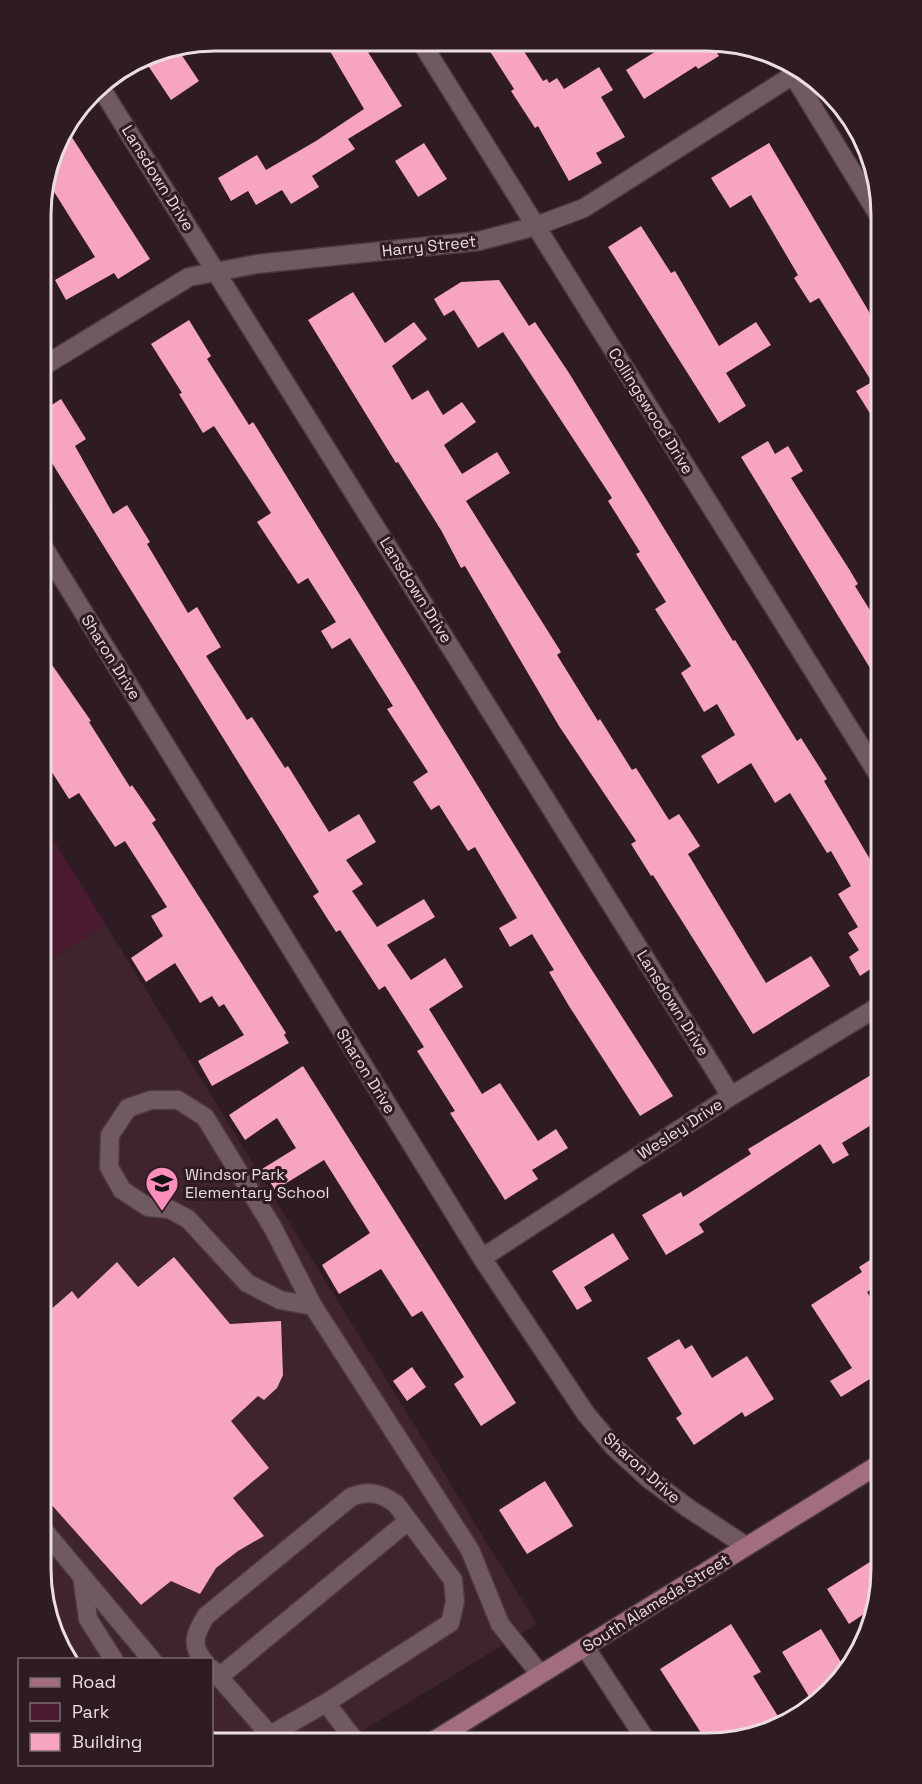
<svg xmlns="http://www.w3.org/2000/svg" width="922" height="1784" font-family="'Space Grotesk',sans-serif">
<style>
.built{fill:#3f242e}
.green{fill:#4a1b2f}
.building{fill:#f7a4c3}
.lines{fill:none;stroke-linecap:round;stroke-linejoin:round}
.minor-casing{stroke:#4a3a3f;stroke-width:21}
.major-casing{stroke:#4a3a3f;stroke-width:21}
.minor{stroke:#705961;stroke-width:18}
.major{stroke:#a26d81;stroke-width:18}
.labels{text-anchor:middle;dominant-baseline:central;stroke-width:6;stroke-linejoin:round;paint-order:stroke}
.street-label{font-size:16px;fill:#ebdde1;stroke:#2f1b23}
.poi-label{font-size:16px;fill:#ebdde1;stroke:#2f1b23;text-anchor:start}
.rim{fill:none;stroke:#ebdde1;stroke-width:3}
</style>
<rect width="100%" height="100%" fill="#2f1b23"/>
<!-- built -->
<path class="built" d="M106 925 537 1624 344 1742H212V1660L77 1659 47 1611 41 1569V965Z"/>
<!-- green -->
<path class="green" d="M41 820 106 925 41 965Z"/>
<!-- building -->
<path class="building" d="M324 41H361L402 106 348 139 355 149 312 176 319 187 291 204 282 190 256 205 248 191 231 201 218 178 257 155 266 170 316 141 364 109Z
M484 42H518L543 81 547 79 549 83 557 78 564 89 599 67 613 90 601 97 625 137 596 153 602 163 569 181 538 126 535 128 511 91 514 89Z
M669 43 711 44 719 56 698 69 696 66 644 99 626 70Z
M177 48 199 81 171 100 147 64 168 50Z
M66 128 150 259 118 279 114 273 66 300 55 280 95 257 46 179 59 138Z
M424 143 447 179 418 197 395 161Z
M769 143 881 332V431L856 391 872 382 819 298 810 303 794 278 798 275 751 195 730 208 711 178Z
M641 226 671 273 675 271 719 346 756 322 771 345 726 373 746 406 719 423 608 247Z
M499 280 529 326 535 322 569 373 733 641 735 640 797 741 801 738 827 779 824 781 881 878V962L860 976 849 957 859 950 848 933 858 927 838 894 851 886 831 851 827 853 790 793 775 803 751 763 718 784 701 756 735 735 717 704 704 712 681 673 691 666 655 609 666 602 636 554 640 552 608 501 612 498 503 332 478 348 454 310 444 316 434 299 461 282Z
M353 292 385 343 414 322 427 339 392 366 412 400 428 390 443 415 462 402 476 422 444 445 462 474 497 452 510 473 466 501 561 652 557 655 598 721 600 719 632 770 636 768 669 820 679 814 700 846 688 854 766 983 811 956 830 986 753 1034 653 875 651 876 631 844 636 841 559 726 465 566 461 568 441 530 398 462 396 463 308 320Z
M189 320 211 356 207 359 249 425 253 422 581 953 673 1096 640 1116 569 1006 549 972 554 970 532 934 510 947 499 928 517 918 475 847 468 851 439 805 431 810 413 782 428 772 387 709 393 706 350 638 332 649 321 631 336 622 308 578 298 584 257 522 271 513 214 426 203 433 179 394 182 393 151 344Z
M61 399 86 439 75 446 113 514 127 505 150 542 147 544 188 613 197 607 221 647 206 656 247 720 252 717 285 768 288 766 329 832 359 814 376 842 346 860 363 884 352 891 377 927 424 899 435 917 387 945 411 980 445 958 463 987 429 1009 482 1094 500 1083 538 1141 556 1129 568 1148 532 1170 538 1179 505 1200 450 1113 455 1111 417 1051 424 1047 385 986 379 990 340 930 336 932 313 896 319 892 42 447V411Z
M768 441 775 454 788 446 803 471 791 478 849 569 858 584 855 586 881 628V686L741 457Z
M41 649 91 721 89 722 130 787 132 785 156 820 152 823 286 1033 284 1035 289 1043 212 1086 198 1061 244 1035 224 1004 219 1007 212 996 200 1003 175 963 146 982 131 958 163 936 151 916 167 907 125 841 115 847 79 793 69 799 41 755Z
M303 1066 516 1403 481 1426 454 1384 464 1377 422 1311 412 1317 381 1269 339 1294 322 1265 370 1233 324 1160 275 1190 262 1169 296 1148 277 1118 245 1140 229 1115Z
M881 1069V1119L842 1143 849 1155 833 1164 820 1144 699 1224 704 1232 666 1255 642 1215 681 1192 683 1197 751 1154 748 1149Z
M613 1233 629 1259 584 1287 592 1301 577 1310 552 1271Z
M881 1253V1303L872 1289 867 1292 881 1314V1372L841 1397 830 1381 852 1368 811 1305 862 1272 859 1267Z
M174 1257 230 1324 281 1321 283 1375 277 1388 264 1400 258 1396 231 1421 269 1468 233 1498 264 1536 238 1551 216 1568 200 1594 171 1581 141 1605 41 1493V1318L72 1291 78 1299 117 1262 138 1287Z
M679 1339 685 1349 692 1345 712 1378 747 1356 774 1399 745 1417 742 1412 694 1445 676 1418 682 1414 647 1358Z
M412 1367 426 1387 407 1401 393 1381Z
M545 1481 573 1526 527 1554 499 1510Z
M881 1555V1581L870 1610 849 1624 827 1589Z
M731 1624 761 1672 753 1676 781 1721 763 1734 715 1742 709 1733 703 1736 660 1669Z
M821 1629 847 1672 811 1700 782 1652Z"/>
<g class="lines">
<!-- minor casing -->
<g class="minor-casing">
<path id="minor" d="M421 42 881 779
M793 75 881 219
M99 85 731 1096
M42 367 189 277 257 264 479 241 536 226 584 208 798 72
M42 545 482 1258 586 1414 613 1446 649 1479 688 1508 746 1546
M482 1258 731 1096 881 1005
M313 1306 280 1300 247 1283 188 1219 169 1209 148 1207 122 1190 109 1167 110 1135 128 1108 151 1100H178L205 1117 273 1228 313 1306 470 1550 500 1624 540 1674
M41 1527 152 1660
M82 1576 88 1619 114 1660
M585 1647 648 1743
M203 1660C190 1644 196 1632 206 1616L351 1497C369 1490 381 1493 396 1504L453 1580 455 1602 450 1623 326 1703 270 1735 212 1669
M219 1677 408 1521
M326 1703 356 1742"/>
</g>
<!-- major casing -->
<g class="major-casing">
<path id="major" d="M430 1743 881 1463"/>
</g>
<!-- minor -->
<use href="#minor" class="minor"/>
<!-- major -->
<use href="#major" class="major"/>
</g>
<!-- icons -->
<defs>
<g id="school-pin" transform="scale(1.725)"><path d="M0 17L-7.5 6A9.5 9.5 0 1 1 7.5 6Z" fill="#ff8ebb" stroke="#2f1b23"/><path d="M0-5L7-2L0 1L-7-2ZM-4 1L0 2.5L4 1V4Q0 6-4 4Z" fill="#111"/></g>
</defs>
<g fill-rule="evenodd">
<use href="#school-pin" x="162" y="1183"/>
</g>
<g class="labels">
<!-- street labels -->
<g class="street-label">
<text transform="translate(158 178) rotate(58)">Lansdown Drive</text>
<text transform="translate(429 246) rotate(-6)">Harry Street</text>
<text transform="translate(651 411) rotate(58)">Collingswood Drive</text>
<text transform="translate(416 590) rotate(58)">Lansdown Drive</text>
<text transform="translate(111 657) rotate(58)">Sharon Drive</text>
<text transform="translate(673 1003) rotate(58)">Lansdown Drive</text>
<text transform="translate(366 1071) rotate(58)">Sharon Drive</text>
<text transform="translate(680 1129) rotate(-33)">Wesley Drive</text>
<text transform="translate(642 1468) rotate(42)">Sharon Drive</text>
<text transform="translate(656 1603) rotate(-32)">South Alameda Street</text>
</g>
<!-- poi labels -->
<g class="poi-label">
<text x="185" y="1174">Windsor Park<tspan x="185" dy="18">Elementary School</tspan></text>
</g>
</g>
<!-- crop -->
<path d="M0 0H922V1784H0ZM215 51H707A164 164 0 0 1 871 215V1569A164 164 0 0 1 707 1733H215A164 164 0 0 1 51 1569V215A164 164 0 0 1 215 51Z" fill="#2f1b23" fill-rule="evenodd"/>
<path class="rim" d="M215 51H707A164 164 0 0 1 871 215V1569A164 164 0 0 1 707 1733H215A164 164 0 0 1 51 1569V215A164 164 0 0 1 215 51Z"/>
<!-- legend -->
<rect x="18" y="1658" width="195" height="108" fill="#2f1b23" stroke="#7a696f" stroke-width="1.5"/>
<rect x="30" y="1678" width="30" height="9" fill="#a26d81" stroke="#7a696f" stroke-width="1.5"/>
<text x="72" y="1688" font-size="18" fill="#ebdde1">Road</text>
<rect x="30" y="1703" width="30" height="18" fill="#4a1b2f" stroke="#7a696f" stroke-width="1.5"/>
<text x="72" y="1718" font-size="18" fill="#ebdde1">Park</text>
<rect x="30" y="1733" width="30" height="18" fill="#f7a4c3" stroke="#7a696f" stroke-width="1.5"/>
<text x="72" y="1748" font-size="18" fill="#ebdde1">Building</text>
</svg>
